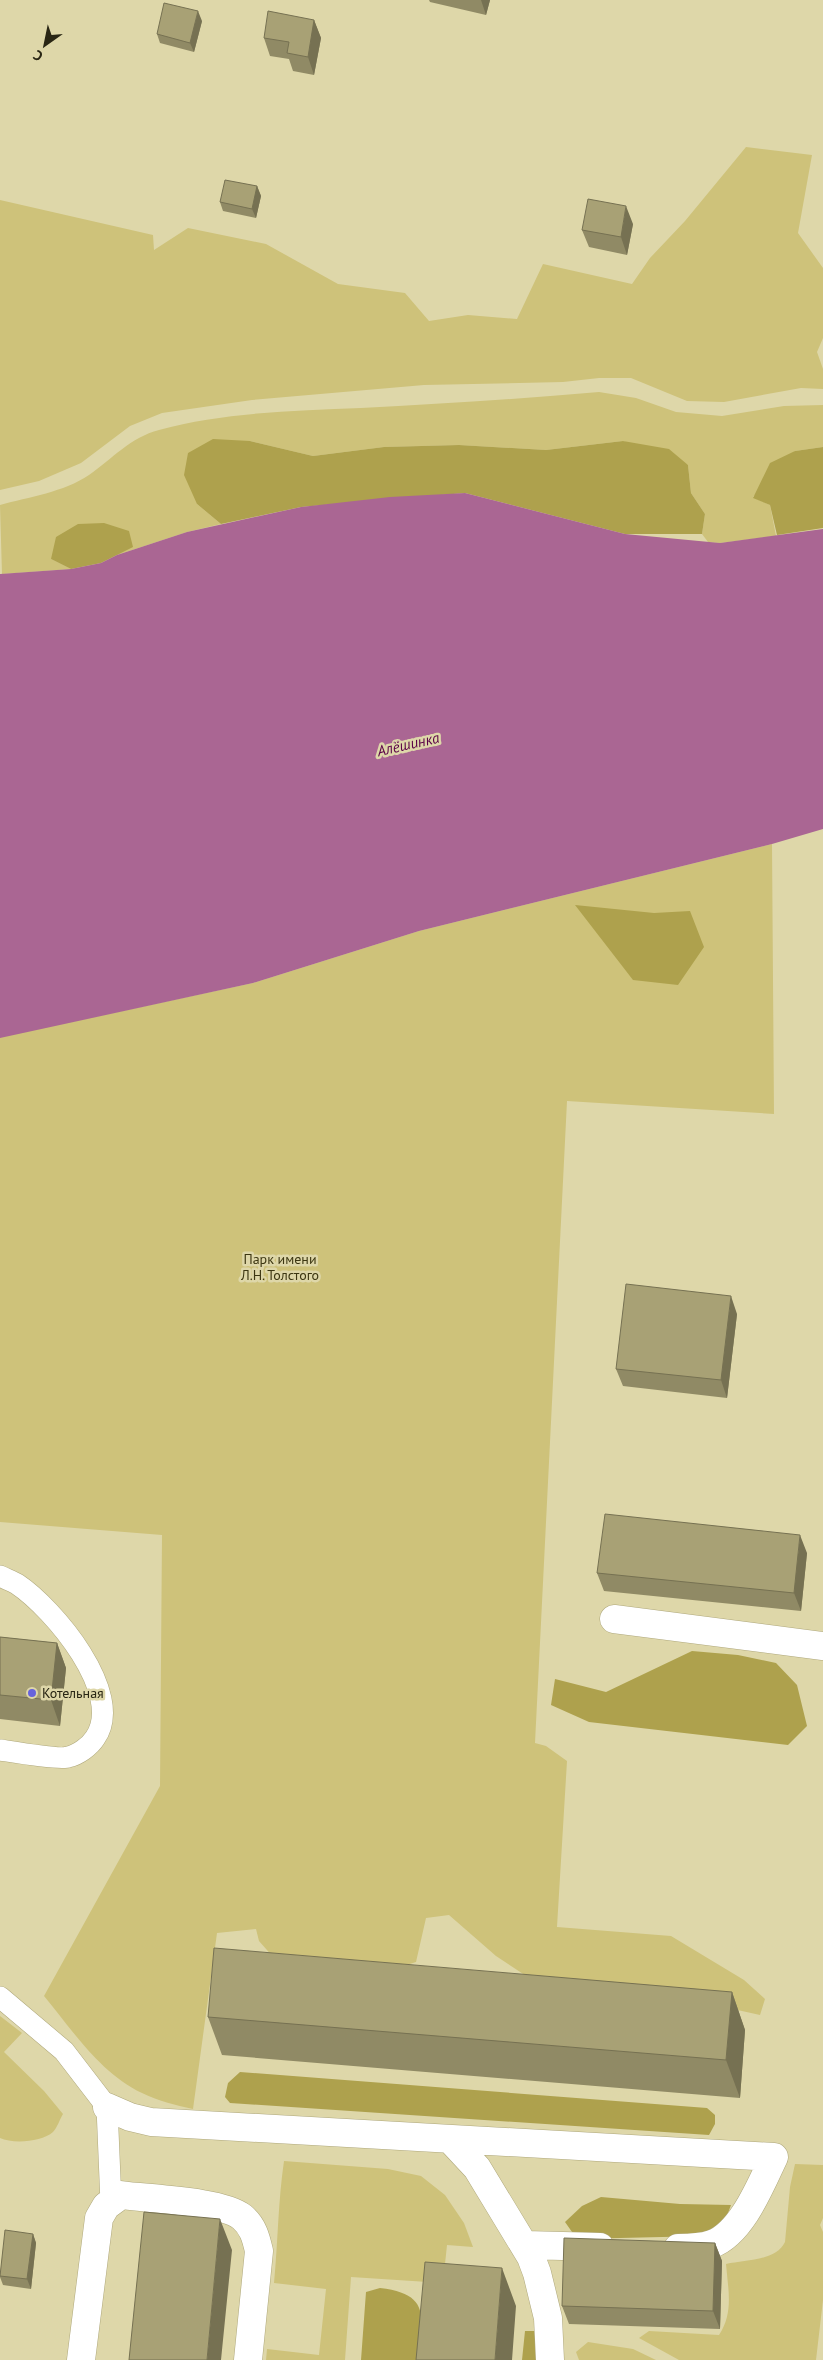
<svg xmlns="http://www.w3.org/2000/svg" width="823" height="2360" font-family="'PT Sans',sans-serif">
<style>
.green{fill:#cec27a}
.forest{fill:#aea14d}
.water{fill:#aa6693}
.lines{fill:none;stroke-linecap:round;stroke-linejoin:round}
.lane-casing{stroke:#afa87c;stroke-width:22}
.street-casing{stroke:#afa87c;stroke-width:29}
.lane{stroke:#fff;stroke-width:21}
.street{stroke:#fff;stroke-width:28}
.wall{fill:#908a65}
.shaded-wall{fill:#767152}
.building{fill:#a8a175;stroke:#767152}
.poi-dot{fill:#6763dc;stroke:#ded7a9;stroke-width:2}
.labels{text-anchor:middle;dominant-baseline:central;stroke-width:5;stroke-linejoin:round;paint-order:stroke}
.park-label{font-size:14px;fill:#3d3712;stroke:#ded7a9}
.poi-label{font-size:14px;fill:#292614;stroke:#ded7a9;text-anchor:start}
.water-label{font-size:15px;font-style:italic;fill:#5a0046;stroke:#ded7a9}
</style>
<rect width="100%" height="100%" fill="#ded7a9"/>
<!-- green -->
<path class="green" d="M746 147 812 155 798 233 823 268V338L817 352 823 369V389L801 388 724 402 687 401 631 378H599L563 382 424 385 252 400 162 413 130 426 81 463 39 481 0 490V200L153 235 154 250 188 228 266 244 338 284 405 293 429 321 468 315 517 319 543 264 632 284 650 258 685 221Z
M599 392 636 398 676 412 722 416 784 406 823 405V447L795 451 753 497 770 505 776 536 720 543 708 542 702 534 705 514 691 493 688 465 623 441 546 450 459 445 384 447 313 456 250 441 197 504 221 524 187 532 117 555 51 559 71 569 2 574 0 505C29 497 64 492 89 475 112 459 131 437 159 430 224 412 294 411 361 408 441 404 520 399 599 392Z
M772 844 774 1114 567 1101 535 1743 546 1746 567 1761 557 1927 671 1936 744 1980 765 1999 760 2015 715 2005 543 1987 496 1956 449 1915 426 1918 416 1962 394 1969 274 1958 259 1941 256 1929 217 1933 193 2109C175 2105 158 2101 142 2093 100 2073 73 2031 44 1996L160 1786 162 1535 0 1522V1037L253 983 419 931Z
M0 2016 22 2033 4 2052 44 2091 63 2114C60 2119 57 2128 53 2132 42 2142 13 2144 0 2138Z
M284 2161 388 2169 421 2176 445 2195 464 2223 473 2247 447 2245 443 2283 351 2277 345 2360H266L267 2349 319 2355 326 2289 274 2283C278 2242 278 2202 284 2161Z
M795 2164 823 2165V2218L820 2225 823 2232V2300L816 2360H679L639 2338 649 2331 719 2335C734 2313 728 2289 726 2264 745 2260 776 2261 785 2242L790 2187Z
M588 2342 633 2349 656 2360H579L576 2352Z"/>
<!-- forest -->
<path class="forest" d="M213 439 250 441 313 456 384 447 459 445 546 450 623 441 669 449 688 465 691 493 705 514 702 534H625L465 493 301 507 221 524 197 504 184 475 188 453Z
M823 447V528L777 535 770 505 753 498 770 463 795 451Z
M104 523 129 531 133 547 101 563 71 569 51 559 56 537 78 524Z
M575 905 654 913 690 911 704 947 678 985 633 980Z
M692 1651 738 1655 776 1663 797 1685 807 1726 788 1745 589 1722 551 1705 555 1679 606 1692Z
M240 2072 707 2108 715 2115V2124L709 2135 230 2103 225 2097 228 2083Z
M601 2197 680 2204 731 2205 725 2221 705 2236 577 2239 565 2222 582 2206Z
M380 2288C432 2294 422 2318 418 2360H361L366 2292Z
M525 2331H535L540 2360H522Z"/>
<!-- water -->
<path class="water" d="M465 493 625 534 720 543 823 529V829L772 844 419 931 253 983 0 1038V574L71 569 101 563 117 555 187 532 301 507 390 497Z"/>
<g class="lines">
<!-- lane casing -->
<g class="lane-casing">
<path id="lane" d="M0 1576C6 1579 12 1581 17 1584 53 1608 126 1694 95 1738 90 1746 78 1755 68 1757 59 1760 13 1752 0 1750
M0 1997 64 2051 107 2107 111 2203"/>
</g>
<!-- street casing -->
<g class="street-casing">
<path id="street" d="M614 1619 823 1646
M107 2107 130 2117 151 2122 774 2157C761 2184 742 2233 712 2244 701 2248 689 2248 678 2248
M450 2139 477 2168 531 2257 537 2273 548 2318 550 2360
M525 2245 600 2247
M81 2360 99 2218 106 2206 121 2195C149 2199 222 2201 242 2217 253 2226 256 2238 259 2251L248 2360"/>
</g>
<!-- lane -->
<use href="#lane" class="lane"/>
<!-- street -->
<use href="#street" class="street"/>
</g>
<!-- wall -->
<path class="wall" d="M429 0H490L486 15 430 2Z
M314 20 321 38 314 75 293 71 289 59 270 56 264 38Z
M202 21 194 52 160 43 157 34Z
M257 186 261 196 256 218 223 211 220 202Z
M633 224 627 255 589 247 582 230Z
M737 1314 727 1398 623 1386 616 1369Z
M807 1553 801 1611 604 1591 597 1573Z
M0 1637 57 1643 66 1668 60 1726 0 1719Z
M732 1992 745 2030 740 2098 222 2055 208 2017Z
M33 2234 36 2243 31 2289 3 2285 0 2277V2272Z
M715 2243 722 2261 720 2329 569 2324 562 2306Z"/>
<!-- shaded-wall -->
<path class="shaded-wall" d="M481 0H490L486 15Z
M198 11 202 21 194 52 190 43Z
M314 20 321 38 314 75 308 57Z
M257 186 261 196 256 218 252 209Z
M626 206 633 224 627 255 621 237Z
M731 1296 737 1314 727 1398 721 1380Z
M800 1535 807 1553 801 1611 794 1593Z
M57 1643 66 1668 60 1726 51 1700Z
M732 1992 745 2030 740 2098 726 2060Z
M220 2219 232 2250 221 2360H207Z
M33 2234 36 2243 31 2289 27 2279Z
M715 2243 722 2261 720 2329 713 2311Z
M502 2268 516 2306 512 2360H495Z"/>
<!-- building -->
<path class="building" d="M164 3 198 11 190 43 157 34Z
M268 11 314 20 308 57 287 53 289 42 264 38Z
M225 180 257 186 252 209 220 202Z
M588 199 626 206 621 237 582 230Z
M626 1284 731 1296 721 1380 616 1369Z
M605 1514 800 1535 794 1593 597 1573Z
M0 1637 57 1643 51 1700 0 1695Z
M214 1948 732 1992 726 2060 208 2017Z
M144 2212 220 2219 207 2360H129Z
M5 2230 33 2234 27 2279 0 2276Z
M564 2238 715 2243 713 2311 562 2306Z
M425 2262 502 2268 495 2360H416Z"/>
<!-- markers -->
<circle class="poi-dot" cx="32" cy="1693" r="5"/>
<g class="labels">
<!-- park labels -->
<g class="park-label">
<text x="280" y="1259">Парк имени<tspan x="280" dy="16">Л.Н. Толстого</tspan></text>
</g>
<!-- poi labels -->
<g class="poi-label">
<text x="42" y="1693">Котельная</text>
</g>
<!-- water labels -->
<g class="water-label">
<text transform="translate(408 744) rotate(-13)">Алёшинка</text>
</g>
</g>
<!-- north arrow -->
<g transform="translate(45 45) rotate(213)" stroke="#ded7a9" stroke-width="4" paint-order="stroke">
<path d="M0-4L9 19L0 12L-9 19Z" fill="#292614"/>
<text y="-8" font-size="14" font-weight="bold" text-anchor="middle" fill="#292614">С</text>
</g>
</svg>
